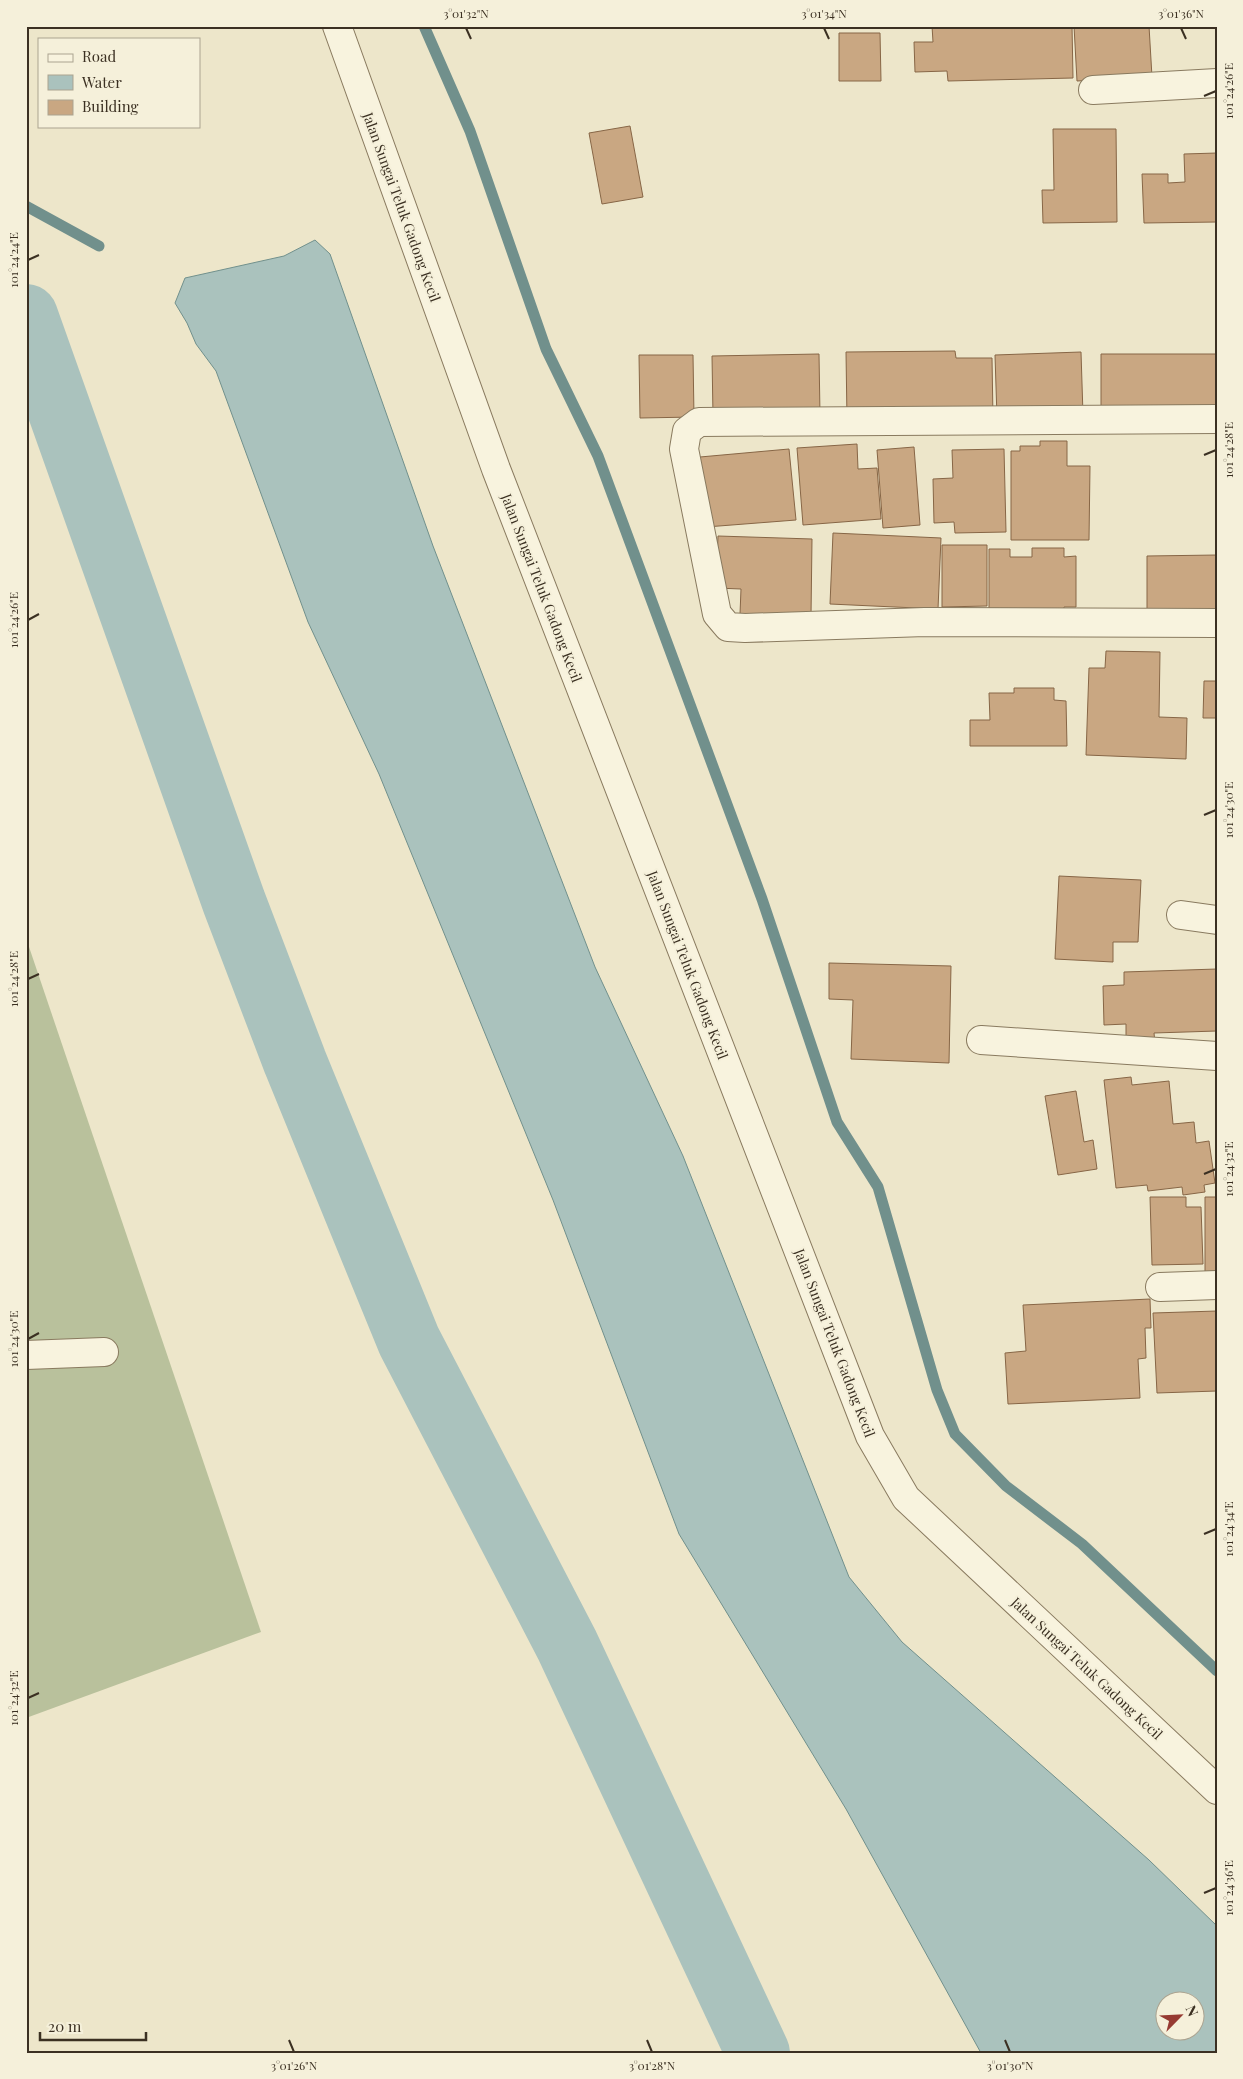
<svg xmlns="http://www.w3.org/2000/svg" width="1243" height="2079" font-family="'Playfair Display',serif">
<style>
.cemetery{fill:#b9c19c}
.water{fill:#aac2bd;stroke:#71908c;fill-rule:evenodd}
.lines{fill:none;stroke-linecap:round;stroke-linejoin:round}
.stream{stroke:#71908c;stroke-width:11}
.river{stroke:#aac2bd;stroke-width:64}
.building{fill:#c9a782;stroke:#876646}
.minor-casing{stroke:#897a5f;stroke-width:30}
.minor{stroke:#f8f3de;stroke-width:28}
.ticks{fill:none;stroke:#3b3022;stroke-width:2}
.labels{text-anchor:middle;dominant-baseline:central;stroke-width:4;stroke-linejoin:round;paint-order:stroke}
.street-label{font-size:14px;fill:#3b3022;stroke:#f5f0da}
.neatline{fill:none;stroke:#3b3022;stroke-width:2}
.ticks-label{font-size:12px;text-anchor:middle;fill:#3b3022}
</style>
<rect width="100%" height="100%" fill="#ede6ca"/>
<!-- cemetery -->
<path class="cemetery" d="M26 938 261 1632 26 1718Z"/>
<!-- water -->
<path class="water" d="M315 240 330 254 433 546 595 967 683 1156 849 1577 902 1642 1149 1860 1217 1926V2053H981L846 1809 679 1534 553 1200 379 774 308 622 216 371 196 344 187 323 175 303 185 278 284 256ZM1166 2002H1196V2032H1166Z"/>
<g class="lines">
<!-- stream -->
<path class="stream" d="M424 26 470 131 546 349 598 456 762 899 837 1122 878 1187 937 1390 955 1434 1006 1486 1082 1544 1217 1671
M26 206 99 246"/>
<!-- river -->
<path class="river" d="M26 316 234 902 295 1062 409 1341 567 1645 758 2053"/>
</g>
<!-- building -->
<path class="building" d="M932 26H1072L1073 78 948 81 947 71 915 72 914 42H933Z
M1074 26H1149L1152 77 1077 81Z
M839 33H880L881 81H839Z
M630 126 643 197 602 204 589 133Z
M1053 129H1116L1117 222 1043 223 1042 190H1054Z
M1217 153V222L1144 223 1142 174H1168V183L1185 182 1184 154Z
M955 351 956 358H992L993 419 847 420 846 352Z
M1081 352 1083 415 997 418 995 355Z
M819 354 820 415 713 416 712 356Z
M1101 354H1217V412H1101Z
M639 355H693L694 417 640 418Z
M1040 441H1067V466H1090L1089 540H1011V451H1020V446H1040Z
M857 444 858 469 877 468 881 519 803 525 797 448Z
M914 447 920 525 883 528 877 450Z
M789 449 796 520 706 527 700 457Z
M1004 449 1006 532 955 533 954 522 934 523 933 479 953 478 952 450Z
M833 533 941 538 938 609 830 604Z
M718 536 812 539 811 616 740 614 741 589 716 588Z
M942 545H987V606L942 607Z
M1032 548H1064V557L1076 556V607H1064V615H989V549H1010V557H1032Z
M1217 555V614H1147V556Z
M1106 651 1160 652 1159 717 1187 718 1186 759 1086 755 1089 668H1105Z
M1204 681H1217V718H1203Z
M1014 688H1054V700L1066 701 1067 746H970V720H990L989 693H1014Z
M1059 876 1141 880 1138 942H1113V962L1055 959Z
M829 963 951 966 949 1063 851 1059 853 1000 829 999Z
M1217 969V1031L1154 1033 1155 1043 1126 1044V1024L1104 1025 1103 986 1124 985V972Z
M1131 1077 1132 1085 1169 1081 1173 1124 1194 1122 1196 1143 1209 1141 1215 1183 1204 1185 1205 1192 1183 1195 1182 1187 1148 1191 1147 1185 1116 1188 1104 1080Z
M1076 1091 1084 1142 1093 1140 1097 1169 1058 1175 1045 1096Z
M1150 1197H1186V1207H1201L1203 1264 1152 1265Z
M1205 1197H1217V1275H1205Z
M1150 1299 1151 1328H1145L1146 1358 1138 1359 1140 1398 1008 1404 1005 1353 1026 1351 1023 1305Z
M1217 1311V1391L1157 1393 1153 1313Z"/>
<g class="lines">
<!-- minor casing -->
<g class="minor-casing">
<path id="minor" d="M337 26 496 469 870 1436 906 1498 1217 1790
M1093 90 1217 83
M1217 419 699 422 687 431 684 449 717 614 728 627 745 628 925 622 1217 623
M1181 915 1217 920
M981 1040 1217 1056
M1160 1287 1217 1285
M26 1355 104 1352"/>
</g>
<!-- minor -->
<use href="#minor" class="minor"/>
</g>
<!-- ticks -->
<path class="ticks" d="M466 28 471 39M824 28 829 39M1181 28 1186 39M1204 96 1216 91M28 260 39 255M1204 455 1216 450M28 620 39 614M1204 815 1216 810M28 979 39 974M1204 1174 1216 1169M28 1339 39 1333M1204 1534 1216 1529M28 1698 39 1693M1204 1893 1216 1888M289 2040 294 2052M647 2040 652 2052M1005 2040 1010 2052"/>
<g class="labels">
<!-- street labels -->
<g class="street-label">
<text transform="translate(402 207) rotate(70)">Jalan Sungai Teluk Gadong Kecil</text>
<text transform="translate(542 588) rotate(69)">Jalan Sungai Teluk Gadong Kecil</text>
<text transform="translate(688 965) rotate(69)">Jalan Sungai Teluk Gadong Kecil</text>
<text transform="translate(835 1343) rotate(69)">Jalan Sungai Teluk Gadong Kecil</text>
<text transform="translate(1087 1668) rotate(43)">Jalan Sungai Teluk Gadong Kecil</text>
</g>
</g>
<!-- border -->
<rect width="1243" height="2079" fill="none" stroke="#f5f0da" stroke-width="55"/>
<!-- legend -->
<rect x="38" y="38" width="162" height="90" fill="#f5f0da" stroke="#aba390"/>
<rect x="48" y="54" width="25" height="8" fill="#f8f3de" stroke="#aba390"/>
<text x="82" y="62" font-size="15" fill="#3b3022">Road</text>
<rect x="48" y="75" width="25" height="15" fill="#aac2bd" stroke="#aba390"/>
<text x="82" y="88" font-size="15" fill="#3b3022">Water</text>
<rect x="48" y="100" width="25" height="15" fill="#c9a782" stroke="#aba390"/>
<text x="82" y="112" font-size="15" fill="#3b3022">Building</text>
<!-- north arrow -->
<g transform="translate(1180 2016) rotate(66)"><circle r="24" fill="#f5f0da" stroke="#aba390"/>
<path d="M0-4L9 19L0 12L-9 19Z" fill="#963b32"/>
<text y="-8" font-size="14" font-weight="bold" text-anchor="middle" fill="#3b3022">N</text>
</g>
<!-- scale -->
<path d="M40 2032v8h106v-8" fill="none" stroke="#3b3022" stroke-width="2.5"/>
<text x="48" y="2032" font-size="15" fill="#3b3022" stroke="#f5f0da" stroke-width="4" paint-order="stroke">20 m</text>
<rect x="28" y="28" width="1188" height="2024" class="neatline"/>
<g class="ticks-label">
<text x="466" y="18">3°01'32"N</text>
<text x="824" y="18">3°01'34"N</text>
<text x="1181" y="18">3°01'36"N</text>
<text transform="translate(1229 91) rotate(-90)" y="4">101°24'26"E</text>
<text transform="translate(14 260) rotate(-90)" y="4">101°24'24"E</text>
<text transform="translate(1229 450) rotate(-90)" y="4">101°24'28"E</text>
<text transform="translate(14 620) rotate(-90)" y="4">101°24'26"E</text>
<text transform="translate(1229 810) rotate(-90)" y="4">101°24'30"E</text>
<text transform="translate(14 979) rotate(-90)" y="4">101°24'28"E</text>
<text transform="translate(1229 1169) rotate(-90)" y="4">101°24'32"E</text>
<text transform="translate(14 1339) rotate(-90)" y="4">101°24'30"E</text>
<text transform="translate(1229 1529) rotate(-90)" y="4">101°24'34"E</text>
<text transform="translate(14 1698) rotate(-90)" y="4">101°24'32"E</text>
<text transform="translate(1229 1888) rotate(-90)" y="4">101°24'36"E</text>
<text x="294" y="2070">3°01'26"N</text>
<text x="652" y="2070">3°01'28"N</text>
<text x="1010" y="2070">3°01'30"N</text>
</g>
</svg>
